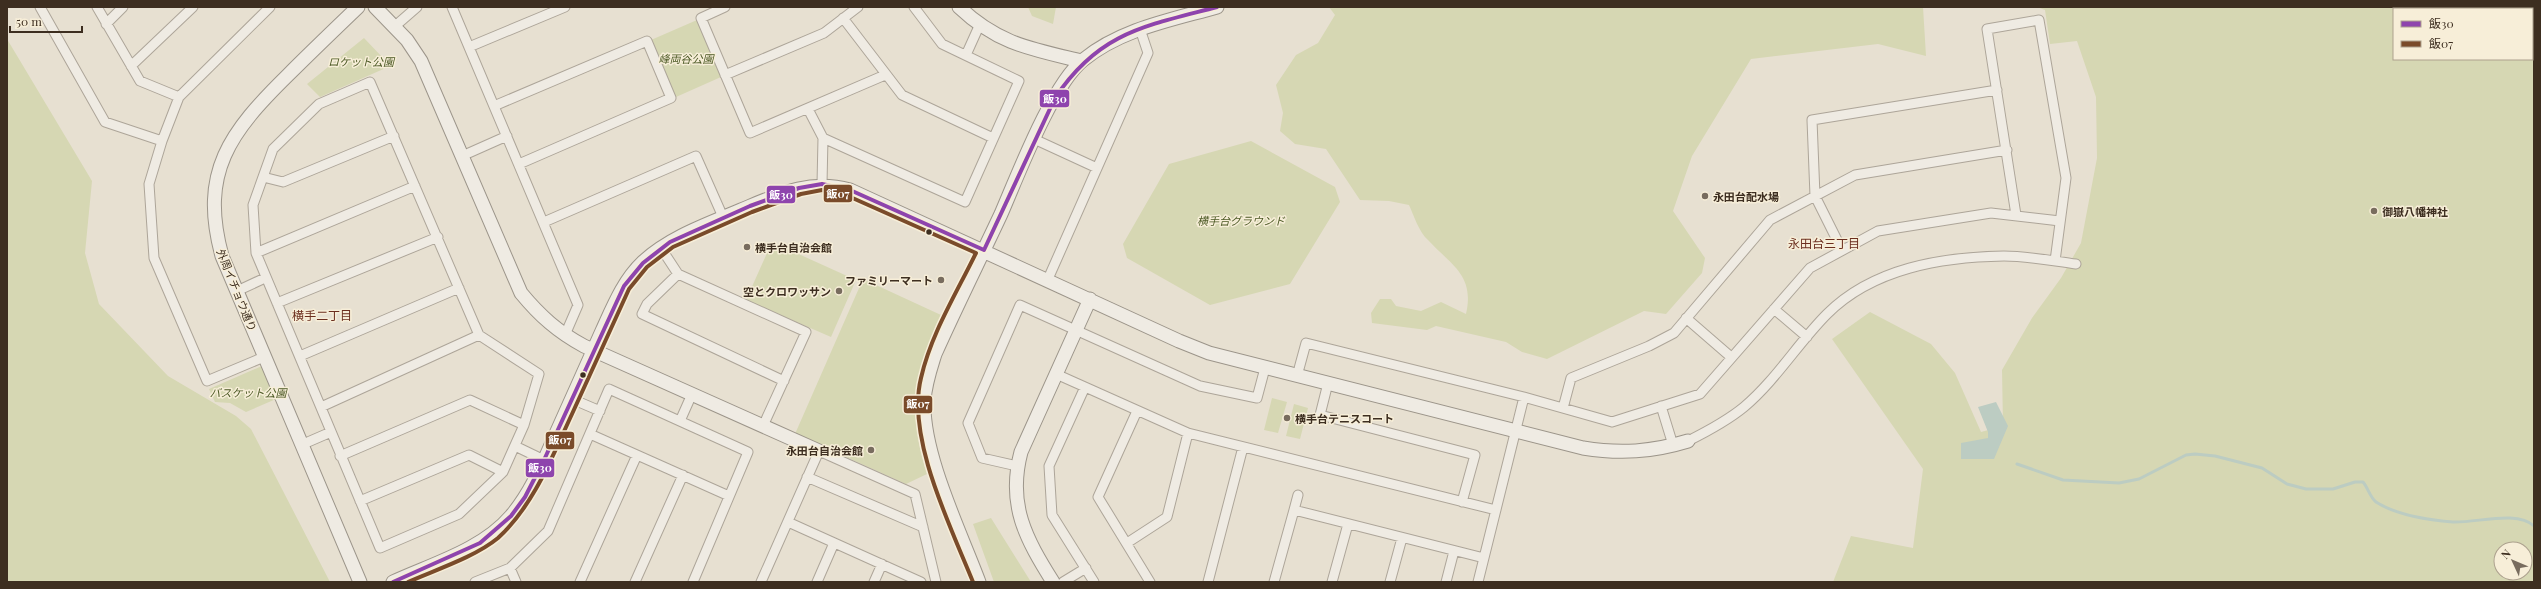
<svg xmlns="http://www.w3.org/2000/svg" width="2541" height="589" font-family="'Playfair Display','Noto Sans JP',serif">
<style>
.green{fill:#d6d7b3;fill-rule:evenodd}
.water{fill:#bcccc2}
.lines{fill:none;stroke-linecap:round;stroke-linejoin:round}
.stream{stroke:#bcccc2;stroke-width:3}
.street-casing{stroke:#ada599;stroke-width:11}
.secondary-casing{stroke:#9c958a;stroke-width:15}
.street{stroke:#efebe3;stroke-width:9}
.secondary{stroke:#efebe3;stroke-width:13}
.bus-1-casing{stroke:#f7eed8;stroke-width:7}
.bus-2-casing{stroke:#f7eed8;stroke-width:7}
.bus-1{stroke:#8e44ad;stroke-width:4}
.bus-2{stroke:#7a4b2a;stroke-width:4}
.poi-dot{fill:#786c5e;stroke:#f7eed8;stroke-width:1.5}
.bus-dot{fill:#3d2e20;stroke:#f7eed8;stroke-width:1.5}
.labels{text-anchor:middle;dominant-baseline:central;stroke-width:3;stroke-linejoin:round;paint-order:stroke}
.park-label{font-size:11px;font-style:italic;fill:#4d5a26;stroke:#f7eed8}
.poi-label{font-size:11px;font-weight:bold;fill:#3d2e20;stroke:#f7eed8;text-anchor:start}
.street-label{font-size:11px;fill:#3d2e20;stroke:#f7eed8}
.neighbourhood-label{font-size:12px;fill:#6b2e1e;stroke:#f7eed8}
.line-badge{stroke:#f7eed8;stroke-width:1.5}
.badge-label{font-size:11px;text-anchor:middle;font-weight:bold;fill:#fff}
</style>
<rect width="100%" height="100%" fill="#e7e0d1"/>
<!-- green -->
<path class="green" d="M1028 7H1056L1053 24 1032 16Z
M1329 7H1923L1926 56 1878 44 1751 59 1692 156 1673 211 1705 258 1702 273 1666 314 1644 311 1547 359 1522 352 1506 342 1436 326 1427 330 1372 323 1371 313 1380 299H1391L1396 306 1421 311 1441 302 1466 314C1475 275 1451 265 1428 240 1419 232 1414 216 1409 205L1389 201 1360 200 1326 149 1295 144 1280 131 1283 113 1276 85 1296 55 1318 43 1335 15Z
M2037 7H2534V582H1833L1851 536 1913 548 1923 469 1832 339 1870 312 1931 344 1955 373 1981 432 2003 426 2002 370 2032 318 2061 278 2081 243 2097 158 2096 97 2077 41 2050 44 2045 10ZM2394 9H2532V59H2394ZM2501 549H2525V573H2501Z
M697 20 721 77 676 97 651 40Z
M364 38 384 59 388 67 320 97 307 84Z
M7 39 92 181 85 253 99 304 168 376 236 416 251 429 330 582H7Z
M1251 141 1335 187 1340 202 1290 284 1210 305 1127 258 1123 244 1169 164Z
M772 242 856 280 831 337 746 300Z
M863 279 941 315C916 373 907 413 927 474L906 484 795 434Z
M262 366 276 399 246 412 230 403 215 402 209 389Z
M1272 398 1287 402 1278 433 1264 430Z
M1294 404 1308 408 1300 439 1286 436Z
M991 518 1031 582H994L973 524Z"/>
<!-- water -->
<path class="water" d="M1996 402 2008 426 1994 459H1961V443L1988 438V432L1978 407Z"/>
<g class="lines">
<!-- stream -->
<path class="stream" d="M2017 464 2063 480 2119 483 2139 479 2186 455 2195 454 2215 456 2262 468 2287 484 2306 489H2333L2355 482H2363C2368 488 2370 497 2376 502 2398 516 2428 520 2453 522 2477 523 2517 510 2534 526"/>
<!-- street casing -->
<g class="street-casing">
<path id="street" d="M40 7 105 122 162 141 179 97 270 7
M97 7 140 81 179 97
M452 7 578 305 565 335
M725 7 701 18 750 133 885 75
M843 18 902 95 993 138
M106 24 123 7
M394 27 417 7
M469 47 565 7
M966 55 980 24
M131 66 193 7
M725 75 824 33 858 7
M370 82 479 335 539 374 524 425 503 472 459 514 380 548 256 253 253 205 273 149 319 104Z
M494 106 647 41 671 98 519 164
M808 109 823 138 822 184
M823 138 965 202 1019 81 942 44 914 7
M1034 139 1097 168
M162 141 149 184 154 258 207 381 264 357
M462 156 507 136
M263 177 283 182 394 136
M2016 215 1987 29 2039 20 2066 178 2055 261
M544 222 696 156 723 217
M661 248 678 274 806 332 763 426
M1842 250 1815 196 1812 120 1997 90
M256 253 415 186
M678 274 647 304 642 314 784 381
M1048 279 1148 53 1140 29
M237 291 265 278
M277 303 438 237
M1774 309 1807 337
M1686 318 1731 357
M300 356 459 288
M1056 374 1188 433 1496 510
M1297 376 1306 343 1524 397 1612 422 1700 394 1810 268 1878 231 1991 213 2060 221
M1328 383 1320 415 1475 455 1462 502
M1085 387 1049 466 1052 515 1094 582
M572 399 600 411
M1661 406 1673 445
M321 407 479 335
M1563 408 1571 378 1649 346 1674 333 1770 220 1855 175 2007 150
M1137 411 1098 497 1150 582
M680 421 692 394
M590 434 729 496
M1688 441C1708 431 1727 421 1744 407 1776 380 1798 343 1827 314 1873 268 1942 257 2004 256 2028 256 2053 261 2076 264
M301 445 331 432
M515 446 544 460
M340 456 470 400 524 425
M1017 466 982 458 968 423 1020 305 1200 386 1257 398 1265 368
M807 477 923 527
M360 501 469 455 503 472
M1294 510 1298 495
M788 522 921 582
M1127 543 1167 517 1188 433
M510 568 516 582
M475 582 510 568 548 531 609 389 748 452 693 582
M580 582 637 455
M635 582 683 475
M761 582 819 451 915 494 936 582
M817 582 834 543
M874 582 882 564
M1063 582 1086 568
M1208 582 1243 447
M1274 582 1294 510 1484 558
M1332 582 1348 524
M1390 582 1402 538
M1446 582 1454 551
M1478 582 1524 397"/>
</g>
<!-- secondary casing -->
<g class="secondary-casing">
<path id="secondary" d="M358 7C334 30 311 52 288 75 230 132 199 172 222 256L360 582
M375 7 407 40 421 61 521 293C540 316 558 332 584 346L819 451
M959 7C998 44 1031 49 1081 61
M393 582C432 564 482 550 511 516 531 493 543 463 555 436 571 401 586 366 602 331 613 307 623 281 643 262 670 237 708 224 741 210 779 194 809 179 850 190L1179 341 1209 353 1583 448C1620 454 1652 452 1688 441
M979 582C960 531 922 454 924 401 925 384 930 370 935 354 956 307 979 261 1001 214 1018 175 1052 85 1083 60 1121 29 1171 20 1217 7
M1053 582C1026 539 1007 505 1021 452L1090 299"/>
</g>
<!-- street -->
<use href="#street" class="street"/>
<!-- secondary -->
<use href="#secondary" class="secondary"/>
<!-- bus-1 casing -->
<g class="bus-1-casing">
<path id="bus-1" d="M393 582 480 543 511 516 525 497 544 460 624 286 643 263 670 242 750 206 799 188 822 184 850 190 984 250 1055 98C1099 32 1145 26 1217 7"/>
</g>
<!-- bus-2 casing -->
<g class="bus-2-casing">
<path id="bus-2" d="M408 582C435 570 475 557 498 538 534 505 552 457 572 414 591 372 610 331 629 289L647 267 673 247 752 212 801 194 822 190 848 196 976 253C956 294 931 334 921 378 906 438 951 527 973 582"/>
</g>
<!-- bus-1 -->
<use href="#bus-1" class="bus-1"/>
<!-- bus-2 -->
<use href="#bus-2" class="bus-2"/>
</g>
<!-- markers -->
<g class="poi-dot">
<circle cx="1705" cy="196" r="4"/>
<circle cx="2374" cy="211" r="4"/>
<circle cx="747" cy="247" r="4"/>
<circle cx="941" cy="280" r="4"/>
<circle cx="839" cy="291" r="4"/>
<circle cx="1287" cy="418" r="4"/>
<circle cx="871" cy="450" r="4"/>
</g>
<g class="bus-dot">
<circle cx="929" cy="232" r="3.5"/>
<circle cx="583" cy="375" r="3.5"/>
</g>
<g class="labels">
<!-- park labels -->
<g class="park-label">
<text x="686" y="58">峰両谷公園</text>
<text x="361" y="61">ロケット公園</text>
<text x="1241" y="220">横手台グラウンド</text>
<text x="248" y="392">バスケット公園</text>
</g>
<!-- poi labels -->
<g class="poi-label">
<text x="1713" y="196">永田台配水場</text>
<text x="2382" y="211">御嶽八幡神社</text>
<text x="755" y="247">横手台自治会館</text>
<text x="933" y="280" text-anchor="end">ファミリーマート</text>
<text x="831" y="291" text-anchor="end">空とクロワッサン</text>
<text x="1295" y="418">横手台テニスコート</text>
<text x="863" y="450" text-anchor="end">永田台自治会館</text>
</g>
<!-- street labels -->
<g class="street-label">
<text transform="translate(237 290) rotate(68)">外周イチョウ通り</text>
</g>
<!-- neighbourhood labels -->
<g class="neighbourhood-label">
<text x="1824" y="243">永田台三丁目</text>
<text x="322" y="315">横手二丁目</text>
</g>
</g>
<g class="line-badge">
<rect x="1039" y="89" width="31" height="19" rx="4" fill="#8e44ad"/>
<rect x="823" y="184" width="30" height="19" rx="4" fill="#7a4b2a"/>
<rect x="766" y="185" width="30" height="19" rx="4" fill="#8e44ad"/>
<rect x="903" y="395" width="30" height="19" rx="4" fill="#7a4b2a"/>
<rect x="545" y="431" width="30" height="19" rx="4" fill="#7a4b2a"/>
<rect x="525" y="458" width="30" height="20" rx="4" fill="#8e44ad"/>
</g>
<g class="badge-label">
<text x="1055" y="103">飯30</text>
<text x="838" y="198">飯07</text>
<text x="781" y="199">飯30</text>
<text x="918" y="408">飯07</text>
<text x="560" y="444">飯07</text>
<text x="540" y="472">飯30</text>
</g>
<!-- border -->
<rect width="2541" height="589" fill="none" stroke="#3d2e20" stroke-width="16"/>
<!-- legend -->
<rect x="2393" y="8" width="140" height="52" fill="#f7eed8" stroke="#ada18e"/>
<rect x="2401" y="21" width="20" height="6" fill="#8e44ad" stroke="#ada18e"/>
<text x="2429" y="28" font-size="12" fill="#3d2e20">飯30</text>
<rect x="2401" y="41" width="20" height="6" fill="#7a4b2a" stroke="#ada18e"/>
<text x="2429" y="48" font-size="12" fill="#3d2e20">飯07</text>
<!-- north arrow -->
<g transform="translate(2513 561) rotate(314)"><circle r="19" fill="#f7eed8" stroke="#ada18e"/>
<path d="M0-3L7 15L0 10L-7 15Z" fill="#786c5e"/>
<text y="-6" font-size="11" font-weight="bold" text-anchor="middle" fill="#3d2e20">N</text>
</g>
<!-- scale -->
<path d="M10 26v6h72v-6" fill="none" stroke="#3d2e20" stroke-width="2"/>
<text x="16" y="26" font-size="12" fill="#3d2e20" stroke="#f7eed8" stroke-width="3" paint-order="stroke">50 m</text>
</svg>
